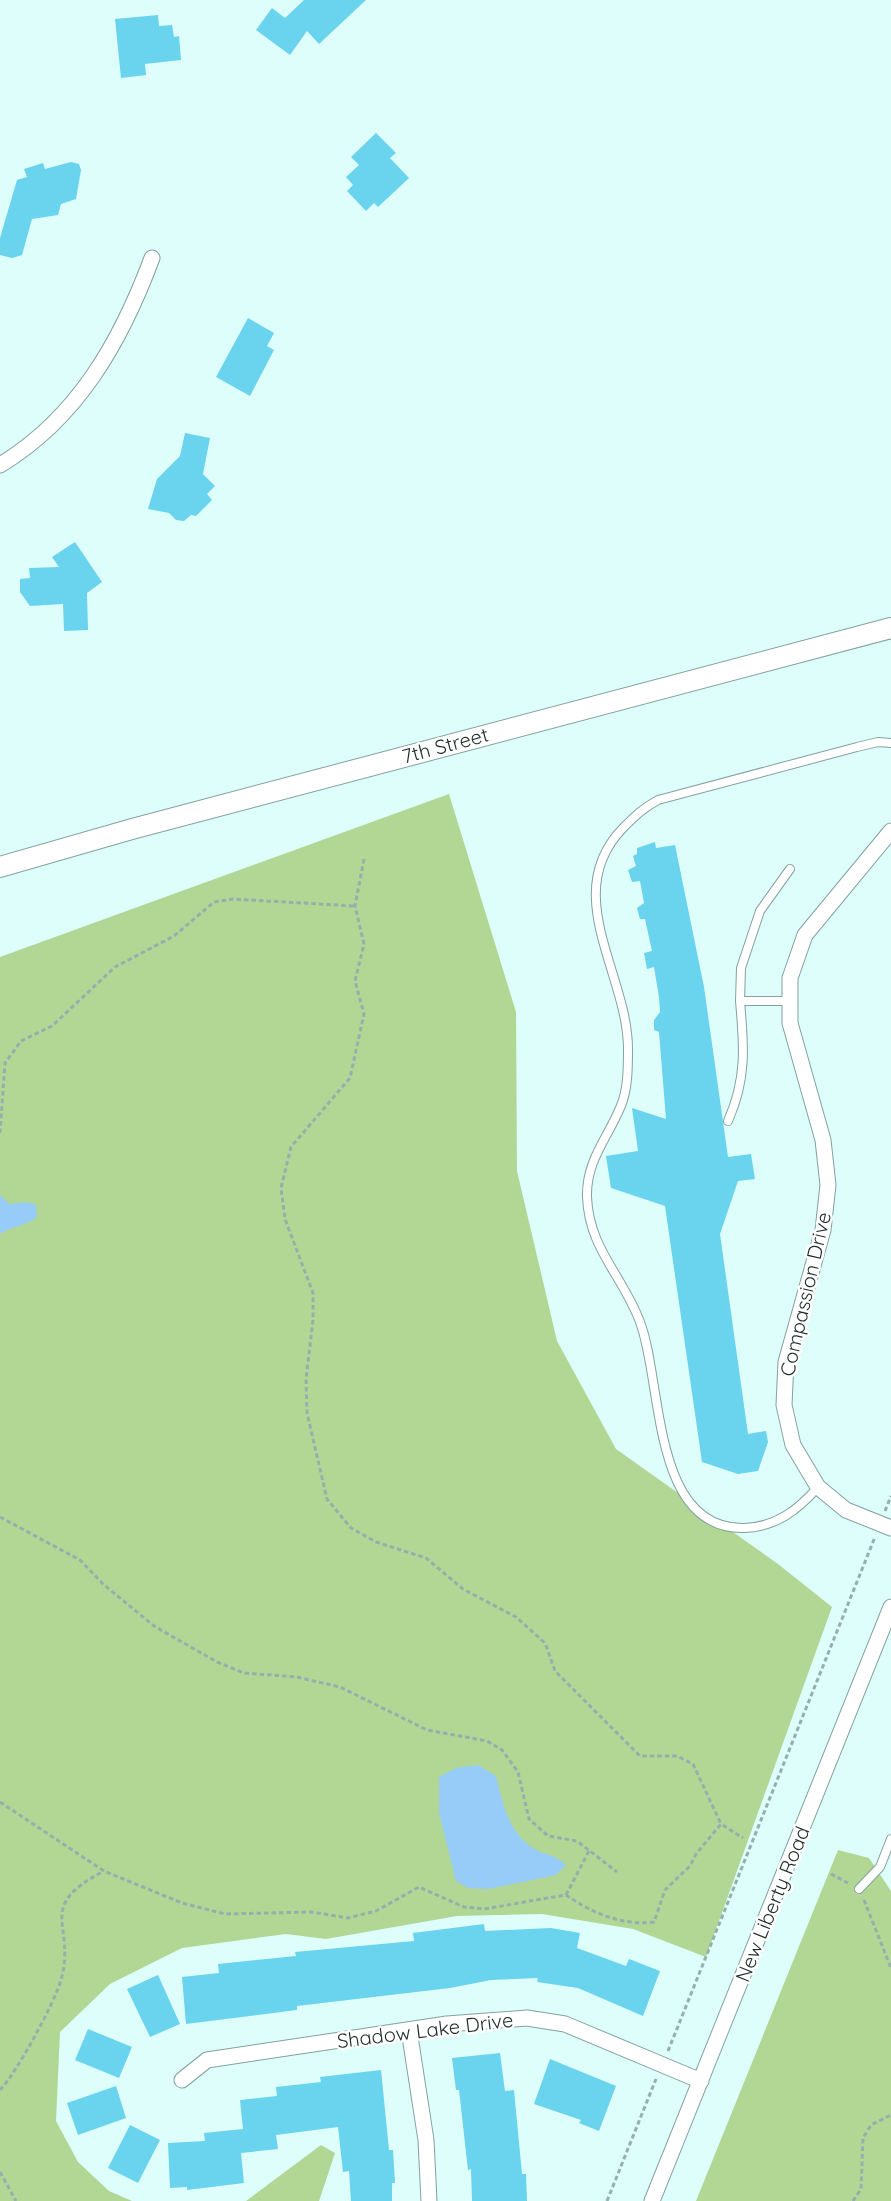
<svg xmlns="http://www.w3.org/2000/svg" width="891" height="2201" font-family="Quicksand,sans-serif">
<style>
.green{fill:#b2d795}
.water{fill:#97cbf8}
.building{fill:#6ad3ee}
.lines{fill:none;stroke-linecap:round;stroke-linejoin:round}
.service-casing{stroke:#83a29f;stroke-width:10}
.minor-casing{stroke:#83a29f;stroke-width:17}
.tertiary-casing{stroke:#83a29f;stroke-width:22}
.path{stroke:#95afac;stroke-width:3;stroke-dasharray:4.5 3;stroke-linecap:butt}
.service{stroke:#fff;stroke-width:8}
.minor{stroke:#fff;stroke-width:15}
.tertiary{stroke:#fff;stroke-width:20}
.labels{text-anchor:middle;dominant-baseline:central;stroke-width:5;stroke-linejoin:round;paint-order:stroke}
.street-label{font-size:20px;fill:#1f2c2a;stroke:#fff}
</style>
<rect width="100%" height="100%" fill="#ddfefb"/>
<!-- green -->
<path class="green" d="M449 794 516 1012 517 1171 557 1341 616 1449 778 1564 832 1607 706 1957 633 1929 542 1914 457 1916 326 1939 286 1934 182 1948 110 1984 60 2032 56 2121 78 2162 109 2191 132 2201H0V957Z
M838 1850 869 1858 891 1891V2201H696Z
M321 2145 335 2153 319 2201H246Z"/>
<!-- water -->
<path class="water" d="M0 1195 9 1204 27 1202 36 1205 37 1217C26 1226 12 1226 0 1234Z
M478 1765 496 1776C503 1803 508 1832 533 1848 545 1856 554 1853 566 1865L556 1875 488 1889 468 1888 456 1881 439 1813V1777L456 1768Z"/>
<!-- building -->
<path class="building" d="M304 0H366L319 44 307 31 290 55 256 30 272 8 285 18Z
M158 15 159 26 172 25 174 37 179 36 181 60 145 64 146 75 121 78 115 19Z
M376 133 396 153 390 158 409 178 378 207 374 203 366 211 347 191 353 185 346 177 359 165 351 157Z
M71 162 79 164 81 170 76 199 61 204 58 215 32 219 22 255 12 258 0 255V238L17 180 27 177 24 169 43 163 45 169Z
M248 318 274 333 267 346 274 350 250 396 216 377Z
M185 433 210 438 203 474 215 486 207 494 212 500 196 516 191 515 184 521 176 520 169 513 148 509 157 479 180 456Z
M75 542 102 582 87 593 88 630 64 631 63 604 30 606 20 592V579L30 578 29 568 59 567 52 557Z
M655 842 656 848 675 845 704 987 728 1157 751 1154 755 1179 738 1181 720 1234 748 1434 766 1431 768 1442 758 1471 738 1474 702 1462 665 1206 611 1188 606 1156 638 1151 632 1108 666 1119 659 1032 654 1030V1020L660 1012 659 997 654 967 647 969 644 953 652 951 645 919H640L637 908 644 903 640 881 632 882 628 870 636 866 633 856 637 854V848Z
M484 1924 485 1931 551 1928 580 1933 577 1948 626 1966 629 1959 660 1971 643 2016 578 1988 537 1982 538 1978 491 1980 450 1988 297 2006V2010L186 2024 182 1977 219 1973 218 1964 296 1956 295 1952 414 1941 413 1933Z
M158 1975 180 2024 150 2037 127 1989Z
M88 2029 132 2047 119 2078 75 2060Z
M500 2053 505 2091 514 2090 522 2174H526L527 2201H472L471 2169 468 2170 459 2090H456L452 2058Z
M550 2059 616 2086 599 2131 579 2123 581 2120 534 2104Z
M381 2070 389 2150H393L395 2183H392V2201H351L349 2171 343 2172 338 2127 276 2135 278 2149 241 2153 244 2183 187 2190V2187L170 2188 168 2143 205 2141 204 2133 243 2129 240 2100 277 2096 276 2087 321 2082 320 2077Z
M116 2086 126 2118 78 2135 67 2103Z
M130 2125 160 2140 138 2183 108 2168Z"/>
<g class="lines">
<!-- service casing -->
<g class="service-casing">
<path id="service" d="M790 1001H740L741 968 760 911 790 869
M728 1121C747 1079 744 1045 740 1001
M818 1487C798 1510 776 1527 744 1528 651 1530 663 1382 640 1322 623 1276 589 1249 587 1197 586 1161 607 1139 620 1108 628 1091 628 1068 628 1049 628 974 559 894 623 828 636 815 642 809 658 800L857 747 878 742 891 743
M859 1889 880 1867 891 1839"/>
</g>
<!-- minor casing -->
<g class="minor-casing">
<path id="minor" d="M0 465C78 418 121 341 152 258
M891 831 805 935 790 978V1023L823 1140 828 1185 823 1230 786 1362 784 1405 793 1445 818 1487 846 1510 891 1528
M409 2030 426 2140 429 2201
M182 2080 207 2060 447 2024 527 2018 565 2024 701 2081
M652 2201 891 1607"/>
</g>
<!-- tertiary casing -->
<g class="tertiary-casing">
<path id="tertiary" d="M0 867 132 829 891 628"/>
</g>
<!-- path -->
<path class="path" d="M364 859 355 906 364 944 355 981 364 1014 350 1078 291 1147 281 1188 285 1219 313 1293V1320L306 1379 307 1413 327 1499 351 1528 376 1542 426 1558 463 1589 516 1617 545 1643 555 1671 640 1756H677L693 1764 721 1824
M0 1133 5 1063 21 1041 52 1026 115 967 174 936 214 902 233 899 354 906
M885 1511 891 1496
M0 1517 80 1560 103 1584 154 1626 217 1662 244 1673 297 1677 340 1687 427 1730 487 1741 502 1750 518 1772 529 1819 548 1836 577 1841 617 1872
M0 1802 104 1871 182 1903 225 1914 311 1912 348 1918 376 1911 419 1887 464 1907 484 1909 566 1895C592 1913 622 1926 654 1922L665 1890 690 1866 696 1854 721 1824 743 1838
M831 1874 848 1883
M566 1895 590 1849
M864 1900 891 1968
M668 2051 875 1537
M0 2090C17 2072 54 2004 61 1980 77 1924 33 1908 104 1871
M0 2172 16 2201
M607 2201 656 2079
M853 2201 861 2189 863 2138 871 2125 891 2115"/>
<!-- service -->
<use href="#service" class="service"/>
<!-- minor -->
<use href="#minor" class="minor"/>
<!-- tertiary -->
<use href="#tertiary" class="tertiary"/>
</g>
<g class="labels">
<!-- street labels -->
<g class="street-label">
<text transform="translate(445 745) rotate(-15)">7th Street</text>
<text transform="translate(805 1294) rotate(-77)">Compassion Drive</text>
<text transform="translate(772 1904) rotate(-68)">New Liberty Road</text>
<text transform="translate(425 2030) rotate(-7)">Shadow Lake Drive</text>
</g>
</g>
</svg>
